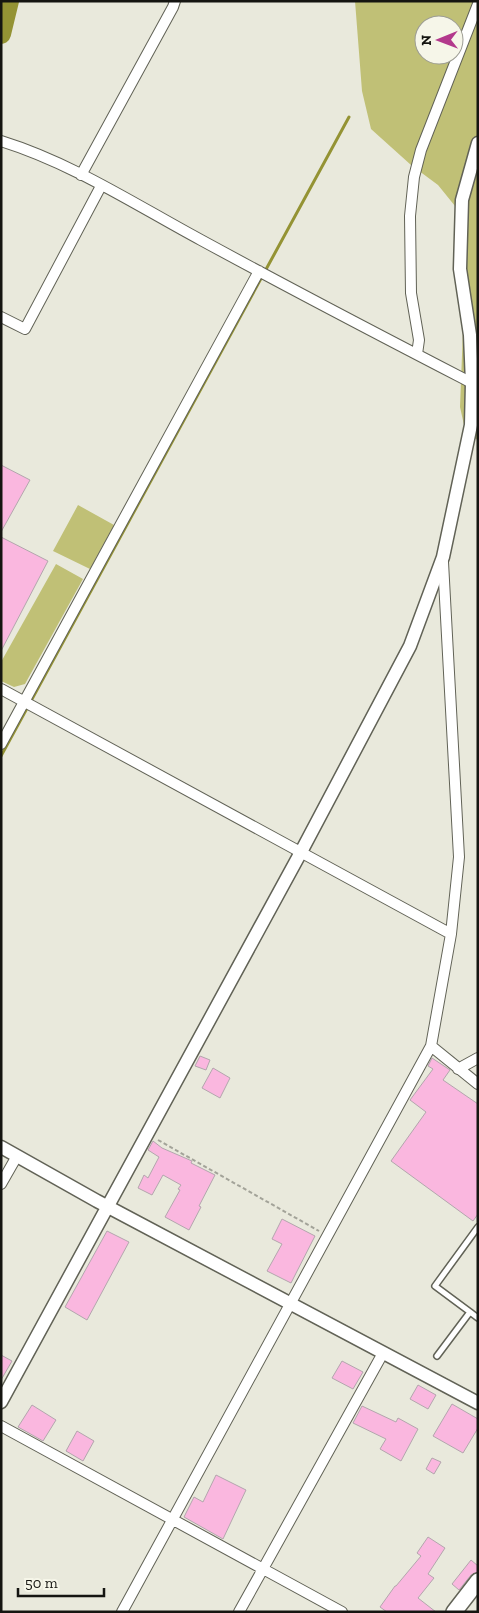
<svg xmlns="http://www.w3.org/2000/svg" width="479" height="1613" font-family="'Zilla Slab',serif">
<style>
.green{fill:#c0c076;fill-rule:evenodd}
.lines{fill:none;stroke-linecap:round;stroke-linejoin:round}
.stream{stroke:#949334;stroke-width:3}
.river{stroke:#949334;stroke-width:20}
.building{fill:#fab7df;stroke:#b3a6ad}
.service-casing{stroke:#616256;stroke-width:8}
.minor-casing{stroke:#616256;stroke-width:12}
.tertiary-casing{stroke:#616256;stroke-width:15}
.secondary-casing{stroke:#616256;stroke-width:18}
.path{stroke:#a3a399;stroke-width:2;stroke-dasharray:4 2.5;stroke-linecap:butt}
.service{stroke:#fff;stroke-width:5}
.minor{stroke:#fff;stroke-width:10}
.tertiary{stroke:#fff;stroke-width:12}
.secondary{stroke:#fff;stroke-width:15}
</style>
<rect width="100%" height="100%" fill="#e9e9dc"/>
<!-- green -->
<path class="green" d="M355 1H478V440L466 434 460 407 464 303V229L455 206 438 185 411 165 371 129 362 91ZM424 25H454V55H424Z
M78 505 114 525 90 569 53 551Z
M56 564 83 579 25 684 14 687 1 681V662Z"/>
<g class="lines">
<!-- stream -->
<path class="stream" d="M1 756 349 117"/>
<!-- river -->
<path class="river" d="M1 34 9 1"/>
</g>
<!-- building -->
<path class="building" d="M1 465 30 480 1 532Z
M1 537 48 561 1 651Z
M200 1056 210 1060 206 1070 195 1066Z
M432 1058 450 1070 443 1080 478 1104V1214L473 1221 391 1161 426 1112 410 1100 433 1069 428 1066Z
M213 1068 230 1078 220 1098 202 1088Z
M153 1141 162 1148 192 1161 191 1163 215 1175 199 1206 201 1207 189 1230 165 1217 180 1190 178 1189 181 1185 163 1175 152 1195 138 1188 144 1175 148 1178 159 1157 148 1150Z
M282 1219 315 1236 291 1283 267 1271 282 1244 272 1239Z
M107 1231 129 1242 87 1320 65 1307Z
M1 1355 12 1361 1 1380Z
M342 1361 363 1372 353 1389 332 1378Z
M418 1385 436 1395 428 1409 410 1399Z
M452 1404 478 1419V1428L463 1453 433 1436Z
M32 1405 56 1420 43 1441 18 1427Z
M362 1406 396 1422 398 1418 418 1429 401 1461 380 1449 386 1439 353 1423Z
M77 1431 94 1441 83 1461 66 1451Z
M432 1458 441 1462 434 1474 426 1469Z
M216 1475 246 1490 223 1539 184 1517 194 1497 203 1502Z
M428 1537 445 1548 428 1574 434 1578 418 1598 436 1612H387L380 1607 395 1586H396L421 1556 417 1553Z
M471 1560 478 1566V1572L471 1575 459 1590 452 1584Z"/>
<g class="lines">
<!-- service casing -->
<g class="service-casing">
<path id="service" d="M470 1312 435 1286 478 1227
M437 1356 470 1312 478 1318"/>
</g>
<!-- minor casing -->
<g class="minor-casing">
<path id="minor" d="M1 141C72 163 136 205 201 240 291 289 381 336 472 383
M81 175 173 7 175 1
M1 317 25 329 101 186
M417 354 419 340 411 293 410 216 414 177 421 150 478 4
M1 689 451 934
M1 744 259 271
M431 1046 478 1084
M458 1069 478 1058
M1 1184 17 1156
M1 1426 342 1612
M122 1612 431 1046 451 934 459 857 443 562
M239 1612 383 1353"/>
</g>
<!-- tertiary casing -->
<g class="tertiary-casing">
<path id="tertiary" d="M1 1147 97 1201 478 1403
M1 1402 301 852 410 646 443 557 471 425 472 383 470 335 460 269 462 200 478 143"/>
</g>
<!-- secondary casing -->
<g class="secondary-casing">
<path id="secondary" d="M454 1612 478 1581"/>
</g>
<!-- path -->
<path class="path" d="M158 1140 319 1231"/>
<!-- service -->
<use href="#service" class="service"/>
<!-- minor -->
<use href="#minor" class="minor"/>
<!-- tertiary -->
<use href="#tertiary" class="tertiary"/>
<!-- secondary -->
<use href="#secondary" class="secondary"/>
</g>
<!-- border -->
<rect width="479" height="1613" fill="none" stroke="#151511" stroke-width="5"/>
<!-- north arrow -->
<g transform="translate(439 40) rotate(269)"><circle r="24" fill="#f6f6e9" stroke="#9c9c93"/>
<path d="M0-4L9 19L0 12L-9 19Z" fill="#b3398c"/>
<text y="-8" font-size="14" font-weight="bold" text-anchor="middle" fill="#151511">N</text>
</g>
<!-- scale -->
<path d="M18 1588v8h86v-8" fill="none" stroke="#151511" stroke-width="2.5"/>
<text x="25" y="1588" font-size="15" fill="#151511" stroke="#f6f6e9" stroke-width="4" paint-order="stroke">50 m</text>
</svg>
